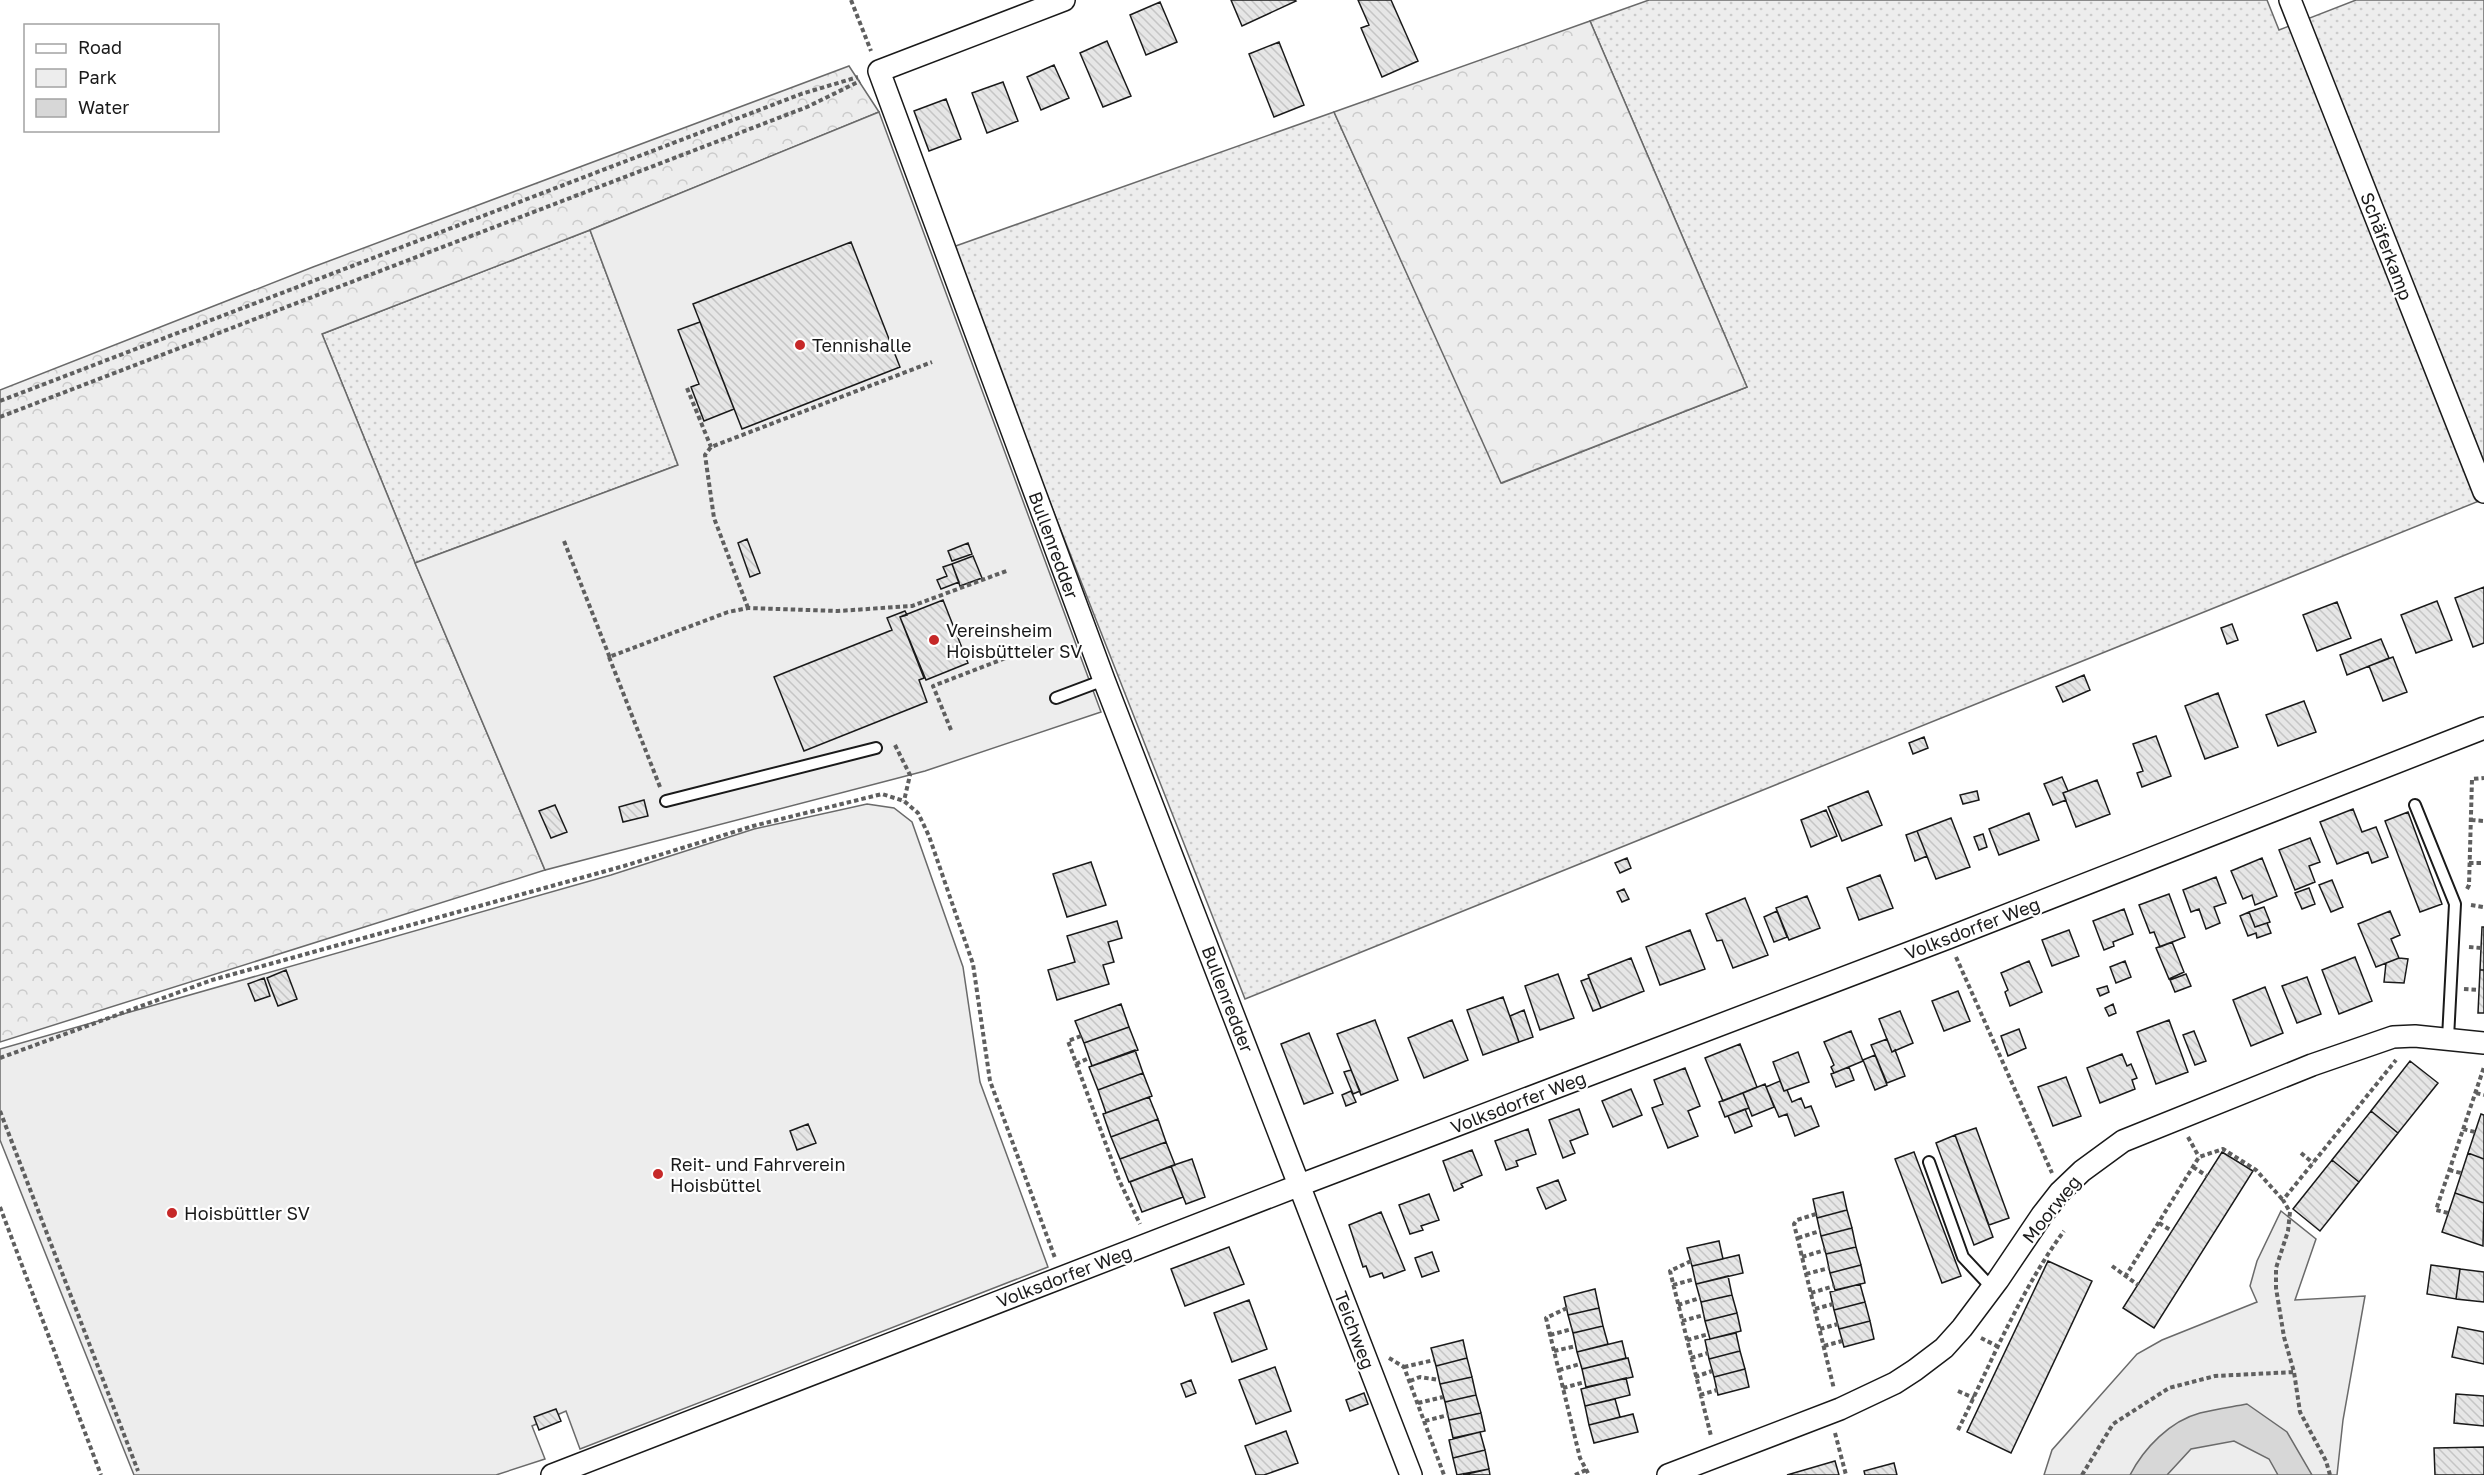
<svg xmlns="http://www.w3.org/2000/svg" width="2484" height="1475" font-family="'Golos Text',sans-serif">
<style>
.grass{fill:url(#grass-dots);stroke:#6a6a6a;stroke-width:1.5}
.forest{fill:url(#forest-crowns);stroke:#6a6a6a;stroke-width:1.5}
.park{fill:#ededed;stroke:#6a6a6a;stroke-width:1.5}
.water{fill:#d7d7d7;stroke:#6a6a6a;stroke-width:1.5}
.building{fill:url(#building-back-hatch);stroke:#1a1a1a;stroke-width:1.5}
.lines{fill:none;stroke-linecap:round;stroke-linejoin:round}
.lane-casing{stroke:#1a1a1a;stroke-width:14}
.street-casing{stroke:#1a1a1a;stroke-width:24}
.path{stroke:#5f5f5f;stroke-width:4;stroke-dasharray:4.5 3;stroke-linecap:butt}
.lane{stroke:#fff;stroke-width:10}
.street{stroke:#fff;stroke-width:21}
.poi-dot{fill:#c62828;stroke:#fff;stroke-width:2}
.labels{text-anchor:middle;dominant-baseline:central;stroke-width:4.5;stroke-linejoin:round;paint-order:stroke}
.street-label{font-size:18px;fill:#1a1a1a;stroke:#fff}
.poi-label{font-size:18px;fill:#1a1a1a;stroke:#fff;text-anchor:start}
</style>
<defs>
<pattern id="grass-dots" width="8" height="8" patternUnits="userSpaceOnUse" patternTransform="scale(1.5)"><rect width="8" height="8" fill="#ededed"/><path d="M2 2h.1M6 6h.1" fill="none" stroke="#cbcbcb" stroke-width="1.8" stroke-linecap="round"/></pattern>
<pattern id="forest-crowns" width="20" height="18" patternUnits="userSpaceOnUse" patternTransform="scale(1.5)"><rect width="20" height="18" fill="#ededed"/><path d="M2 6a3 3 0 1 1 6 0M12 15a3 3 0 1 1 6 0" fill="none" stroke="#cbcbcb"/></pattern>
<pattern id="building-back-hatch" width="6" height="6" patternUnits="userSpaceOnUse" patternTransform="scale(1.5)"><rect width="6" height="6" fill="#e6e6e6"/><path d="M-1 5l2 2M0 0l6 6M5-1l2 2" fill="none" stroke="#c5c5c5"/></pattern>
</defs>
<rect width="100%" height="100%" fill="#fff"/>
<!-- grass -->
<path class="grass" d="M1649 0H2267L2279 30 2356 0H2484V499L1245 999 950 248 1334 112 1502 483 1747 387 1590 21Z
M590 230 678 465 415 563 322 334Z"/>
<!-- forest -->
<path class="forest" d="M1590 21 1747 387 1501 483 1334 112Z
M849 66 879 112 590 230 322 334 415 563 545 870 0 1042V390L313 267Z"/>
<!-- park -->
<path class="park" d="M879 112 1101 712 925 771 545 870 415 563 678 465 590 230Z
M867 804 894 808 912 822 963 967 980 1082 1048 1267 580 1449 566 1411 532 1426 545 1459 496 1475H134L0 1140V1049L611 875 754 829Z
M2281 1211 2316 1239 2295 1300 2365 1296 2343 1420 2337 1475H2044L2052 1450 2137 1354 2162 1340 2257 1302 2250 1286 2257 1261Z"/>
<!-- water -->
<path class="water" d="M2247 1404 2287 1432 2312 1475H2278L2269 1459 2234 1441 2191 1449 2167 1475H2130C2144 1448 2170 1421 2200 1413 2215 1409 2231 1407 2247 1404Z"/>
<!-- building -->
<path class="building" d="M1231 0H1295L1296 1 1242 26Z
M1358 0H1391L1418 61 1382 77 1361 28 1369 25Z
M1160 2 1177 42 1146 55 1130 15Z
M1107 41 1131 96 1103 107 1080 53Z
M1279 42 1304 105 1274 117 1249 54Z
M1054 65 1069 98 1041 110 1027 77Z
M1003 82 1018 121 987 133 972 93Z
M946 99 961 139 929 151 914 111Z
M851 242 900 367 742 429 693 304Z
M700 322 734 409 704 421 691 387 699 384 678 330Z
M747 539 760 573 750 577 738 543Z
M968 543 972 554 952 561 948 551Z
M973 556 982 578 960 586 952 564Z
M952 564 959 582 941 589 937 580 947 576 943 567Z
M2484 587V643L2473 647 2455 598Z
M943 600 968 663 926 680 900 617Z
M2437 601 2452 640 2416 653 2401 615Z
M2337 602 2351 638 2317 651 2303 615Z
M905 611 907 615 900 617 924 678 919 680 927 702 804 751 774 677 892 630 887 618Z
M2232 624 2238 640 2227 644 2221 628Z
M2381 639 2389 658 2347 675 2340 655Z
M2393 657 2407 692 2383 701 2369 666Z
M2084 675 2090 690 2063 702 2056 687Z
M2218 693 2238 747 2205 759 2185 706Z
M2304 701 2316 732 2278 746 2266 715Z
M2156 736 2171 776 2142 787 2137 773 2143 771 2133 744Z
M1924 737 1928 748 1913 754 1909 743Z
M2062 777 2068 791 2063 793 2066 800 2053 805 2044 784Z
M2097 780 2110 814 2076 827 2063 793Z
M1868 791 1882 825 1842 841 1828 807Z
M1977 791 1979 800 1963 804 1960 795Z
M644 800 648 816 623 822 619 807Z
M555 805 567 832 551 838 539 811Z
M2353 809 2362 832 2376 827 2388 857 2372 863 2368 852 2337 864 2320 822Z
M1826 810 1837 836 1811 847 1801 820Z
M2408 812 2442 904 2420 912 2385 821Z
M2029 813 2039 840 1999 855 1989 829Z
M1951 818 1970 867 1936 879 1917 831Z
M1917 831 1927 856 1915 861 1906 835Z
M1983 834 1987 847 1979 850 1974 837Z
M2310 838 2320 862 2309 866 2315 882 2295 890 2279 850Z
M1627 858 1631 868 1620 873 1615 863Z
M2262 858 2277 896 2255 905 2252 895 2243 899 2231 871Z
M1091 862 1106 905 1067 917 1053 874Z
M1880 875 1893 908 1859 920 1847 888Z
M2216 877 2226 903 2214 907 2220 923 2206 929 2199 909 2191 912 2183 890Z
M2332 880 2343 907 2331 912 2319 885Z
M2309 888 2315 904 2302 909 2295 893Z
M1624 889 1629 899 1622 902 1617 892Z
M2169 894 2185 937 2160 947 2154 932 2150 933 2139 905Z
M1807 896 1820 928 1789 940 1776 908Z
M1745 898 1768 955 1733 968 1722 940 1717 941 1706 914Z
M2264 907 2270 922 2255 927 2249 912Z
M2124 909 2133 934 2113 942 2114 946 2104 950 2093 921Z
M1777 911 1787 937 1774 942 1764 917Z
M2390 911 2400 935 2391 939 2399 958 2376 967 2358 924Z
M2249 912 2255 927 2267 923 2271 933 2257 938 2256 933 2248 936 2240 916Z
M1117 921 1122 938 1108 942 1114 962 1103 965 1109 984 1057 1000 1048 970 1075 962 1067 936Z
M2482 927H2484V970H2480Z
M1690 930 1705 969 1660 985 1646 947Z
M2069 930 2079 956 2052 966 2042 940Z
M2172 942 2184 972 2169 979 2156 948Z
M2355 957 2372 1001 2339 1014 2322 970Z
M1631 958 1644 991 1601 1008 1588 975Z
M2399 958 2408 959 2404 983 2384 982 2386 963Z
M2029 961 2042 992 2010 1006 2005 992 2008 990 2001 973Z
M2125 961 2131 977 2116 983 2110 967Z
M286 970 297 999 278 1006 267 978Z
M2480 970H2484V1013H2478Z
M1558 974 1574 1018 1540 1030 1525 986Z
M2186 974 2191 986 2175 992 2170 980Z
M2307 977 2321 1014 2297 1023 2282 986Z
M264 978 270 996 255 1001 248 984Z
M1589 978 1601 1008 1593 1011 1581 981Z
M2107 986 2109 992 2100 996 2097 989Z
M2265 987 2283 1033 2251 1046 2233 1000Z
M1958 991 1970 1021 1944 1031 1932 1001Z
M1503 997 1519 1042 1483 1055 1467 1010Z
M1121 1004 1129 1027 1084 1043 1075 1021Z
M2113 1004 2116 1013 2109 1016 2105 1008Z
M1524 1010 1533 1037 1519 1042 1510 1016Z
M1900 1011 1913 1043 1892 1052 1879 1019Z
M1375 1020 1398 1080 1361 1095 1337 1034Z
M1452 1020 1468 1060 1424 1078 1408 1038Z
M2169 1020 2188 1072 2156 1084 2137 1032Z
M1129 1027 1138 1050 1092 1066 1084 1043Z
M2019 1029 2026 1048 2008 1056 2001 1036Z
M1851 1031 1863 1061 1834 1073 1831 1067 1834 1065 1824 1042Z
M2194 1031 2206 1061 2195 1065 2183 1035Z
M1309 1033 1333 1093 1304 1104 1281 1044Z
M1887 1039 1892 1052 1895 1050 1905 1076 1887 1083 1871 1045Z
M1740 1044 1757 1087 1723 1101 1705 1058Z
M1135 1050 1143 1073 1098 1090 1089 1067Z
M1798 1052 1809 1082 1784 1091 1773 1062Z
M2122 1054 2127 1066 2131 1064 2137 1078 2132 1080 2135 1089 2100 1103 2087 1068Z
M1875 1055 1887 1085 1875 1090 1863 1060Z
M2410 1061 2438 1083 2398 1133 2371 1111Z
M1849 1067 1854 1080 1836 1087 1831 1074Z
M1685 1068 1700 1106 1688 1111 1698 1136 1668 1148 1652 1108 1663 1104 1654 1080Z
M1351 1070 1360 1091 1353 1094 1344 1072Z
M1143 1073 1152 1096 1106 1113 1098 1090Z
M2066 1077 2081 1116 2053 1126 2038 1087Z
M1780 1081 1784 1091 1787 1090 1792 1102 1801 1098 1805 1108 1811 1106 1819 1126 1795 1136 1787 1114 1779 1117 1766 1087Z
M1765 1084 1774 1107 1752 1116 1743 1093Z
M1631 1089 1642 1115 1613 1127 1602 1101Z
M1351 1091 1356 1102 1346 1106 1342 1095Z
M1743 1093 1749 1108 1725 1117 1719 1102Z
M1149 1097 1158 1119 1111 1137 1103 1114Z
M1579 1109 1588 1134 1570 1141 1575 1153 1563 1158 1549 1120Z
M1745 1109 1752 1126 1735 1133 1728 1116Z
M2371 1111 2398 1133 2359 1182 2332 1160Z
M2481 1114 2484 1115V1159L2468 1153Z
M1158 1119 1166 1142 1120 1159 1111 1137Z
M808 1124 816 1143 797 1150 790 1131Z
M1976 1128 2009 1218 1989 1225 1955 1135Z
M1528 1129 1536 1154 1516 1161 1518 1166 1506 1170 1495 1141Z
M1955 1135 1993 1237 1974 1245 1936 1143Z
M1166 1142 1175 1165 1129 1182 1120 1159Z
M1472 1150 1482 1175 1461 1184 1463 1187 1454 1191 1443 1161Z
M1914 1152 1961 1276 1942 1283 1895 1159Z
M2222 1152 2253 1171 2154 1328 2123 1308Z
M2468 1153 2484 1159V1203L2455 1193Z
M1192 1159 1205 1197 1186 1204 1171 1166Z
M2332 1160 2359 1182 2320 1231 2293 1209Z
M1171 1166 1183 1197 1142 1212 1130 1182Z
M1558 1180 1566 1200 1546 1209 1537 1188Z
M1843 1192 1847 1210 1817 1218 1813 1199Z
M2455 1193 2484 1203 2483 1246 2442 1232Z
M1429 1194 1439 1220 1421 1226 1423 1230 1410 1234 1399 1205Z
M1847 1210 1852 1228 1821 1236 1817 1218Z
M1381 1212 1405 1270 1384 1278 1382 1273 1370 1277 1366 1266 1363 1267 1349 1225Z
M1852 1228 1856 1247 1826 1254 1821 1236Z
M1719 1241 1723 1259 1692 1266 1687 1248Z
M1229 1247 1244 1284 1185 1306 1171 1269Z
M1856 1247 1861 1265 1830 1273 1826 1254Z
M1432 1252 1439 1271 1422 1277 1415 1258Z
M1739 1255 1743 1273 1696 1284 1692 1266Z
M2048 1261 2092 1281 2011 1453 1967 1432Z
M1861 1265 1865 1283 1835 1290 1830 1273Z
M2431 1265 2460 1269 2456 1299 2427 1294Z
M2460 1269 2484 1272V1302L2456 1299Z
M1728 1276 1732 1295 1701 1302 1696 1284Z
M1860 1284 1865 1302 1834 1310 1830 1292Z
M1595 1289 1599 1308 1568 1315 1564 1297Z
M1732 1295 1737 1313 1705 1321 1701 1302Z
M1249 1300 1267 1349 1232 1362 1214 1313Z
M1865 1302 1870 1321 1839 1329 1834 1310Z
M1599 1308 1603 1326 1573 1333 1568 1315Z
M1737 1313 1741 1331 1710 1339 1705 1321Z
M1870 1321 1874 1339 1844 1347 1839 1329Z
M1603 1326 1608 1344 1577 1352 1573 1333Z
M2458 1327 2484 1332V1364L2452 1357Z
M1736 1333 1740 1351 1709 1359 1705 1340Z
M1463 1340 1467 1358 1436 1366 1431 1348Z
M1622 1341 1626 1358 1582 1369 1577 1352Z
M1740 1351 1745 1369 1714 1377 1709 1359Z
M1467 1358 1472 1377 1440 1384 1436 1366Z
M1628 1358 1633 1377 1586 1387 1582 1369Z
M1275 1367 1291 1411 1256 1424 1239 1380Z
M1745 1369 1749 1387 1718 1395 1714 1377Z
M1472 1377 1476 1395 1445 1402 1440 1384Z
M1626 1378 1630 1395 1585 1406 1581 1389Z
M1191 1380 1196 1393 1186 1397 1181 1384Z
M1364 1393 1368 1404 1350 1411 1346 1400Z
M2456 1394 2484 1396V1426L2454 1423Z
M1476 1395 1481 1413 1449 1420 1445 1402Z
M1615 1399 1620 1417 1589 1425 1585 1406Z
M556 1409 561 1421 539 1430 534 1417Z
M1481 1413 1485 1431 1453 1438 1449 1420Z
M1633 1414 1638 1432 1594 1443 1589 1425Z
M1286 1431 1298 1463 1264 1475H1256L1245 1446Z
M1480 1432 1485 1450 1453 1458 1449 1440Z
M2484 1447V1475H2435L2434 1448Z
M1485 1450 1489 1469 1457 1475 1453 1458Z
M1835 1461 1839 1475H1787Z
M1894 1463 1897 1475H1865L1864 1471Z
M1489 1469 1490 1475H1463Z"/>
<g class="lines">
<!-- lane casing -->
<g class="lane-casing">
<path id="lane" d="M1056 698 1104 680
M666 801 876 748
M2415 805 2455 904 2448 1038
M1929 1162 1963 1257 1992 1288"/>
</g>
<!-- street casing -->
<g class="street-casing">
<path id="street" d="M1064 0 879 71 1104 680 1411 1475
M2290 0 2484 492
M552 1475 1300 1185 1948 938 2484 728
M1668 1475 1840 1409 1895 1383 1915 1370 1944 1348 1962 1328 1998 1280 2042 1215 2060 1192 2082 1171 2123 1141 2312 1065 2393 1037 2415 1036 2484 1043"/>
</g>
<!-- path -->
<path class="path" d="M851 0 871 51
M687 388 711 447
M0 401 801 94 858 77
M0 417 807 107 860 81
M564 541 610 658
M748 608 714 518 705 455 711 447 932 362
M951 730 933 686 1037 646
M895 745 910 775 904 801
M660 787 609 657 728 612 748 608 838 611 912 606 1009 570
M2471 820 2484 821
M2469 863H2484
M2467 889 2469 885 2472 779 2484 778
M2471 905 2483 907
M2469 947 2481 948
M1956 957 2052 1173
M2464 989 2479 990
M1081 1036 1068 1041 1119 1180 1140 1224
M0 1058 212 980 624 866 753 826 882 794 904 801 918 813 929 836 973 964 990 1081 1055 1258
M1076 1064 1089 1058
M2476 1093 2484 1095
M0 1111 138 1471
M2463 1129 2475 1132
M2188 1137 2199 1157
M2301 1153 2313 1163
M2193 1167 2207 1176
M2449 1170 2461 1173
M0 1207 101 1475
M2448 1213 2436 1210 2484 1067
M1816 1214 1797 1220 1794 1224 1834 1389
M2159 1223 2172 1231
M1798 1238 1820 1231
M1802 1257 1825 1250
M1691 1261 1670 1271 1711 1436
M2112 1266 2138 1285
M1806 1274 1829 1268
M2125 1277 2199 1157 2223 1149 2256 1170 2283 1200
M1673 1285 1695 1279
M1811 1293 1834 1286
M1678 1305 1700 1298
M1567 1308 1546 1318 1580 1458 1589 1475
M1815 1309 1833 1304
M1682 1321 1704 1315
M1820 1329 1838 1324
M1550 1335 1572 1329
M1981 1338 1999 1347
M1687 1340 1709 1334
M1824 1346 1842 1341
M1554 1351 1576 1346
M1389 1358 1404 1367 1444 1475
M1691 1358 1708 1353
M1404 1367 1434 1360
M1559 1370 1580 1364
M1695 1377 1712 1371
M1410 1381 1420 1377 1439 1380
M1563 1388 1585 1382
M1958 1391 1974 1398
M1700 1395 1717 1390
M1418 1403 1443 1397
M1425 1421 1448 1415
M1958 1430C1991 1363 2020 1291 2064 1231
M1835 1433 1846 1475
M1575 1475 1586 1470
M2082 1475 2113 1424 2169 1388 2215 1376 2294 1372
M2330 1475 2326 1461 2300 1412 2294 1372 2284 1337 2276 1288V1268L2288 1231 2290 1212 2283 1200 2396 1060"/>
<!-- lane -->
<use href="#lane" class="lane"/>
<!-- street -->
<use href="#street" class="street"/>
</g>
<!-- markers -->
<g class="poi-dot">
<circle cx="800" cy="345" r="6"/>
<circle cx="934" cy="640" r="6"/>
<circle cx="658" cy="1174" r="6"/>
<circle cx="172" cy="1213" r="6"/>
</g>
<g class="labels">
<!-- street labels -->
<g class="street-label">
<text transform="translate(2387 246) rotate(69)">Schäferkamp</text>
<text transform="translate(1054 545) rotate(70)">Bullenredder</text>
<text transform="translate(1972 928) rotate(-21)">Volksdorfer Weg</text>
<text transform="translate(1228 999) rotate(69)">Bullenredder</text>
<text transform="translate(1518 1102) rotate(-21)">Volksdorfer Weg</text>
<text transform="translate(2051 1209) rotate(-51)">Moorweg</text>
<text transform="translate(1064 1276) rotate(-21)">Volksdorfer Weg</text>
<text transform="translate(1355 1330) rotate(69)">Teichweg</text>
</g>
<!-- poi labels -->
<g class="poi-label">
<text x="812" y="345">Tennishalle</text>
<text x="946" y="630">Vereinsheim<tspan x="946" dy="21">Hoisbütteler SV</tspan></text>
<text x="670" y="1164">Reit- und Fahrverein<tspan x="670" dy="21">Hoisbüttel</tspan></text>
<text x="184" y="1213">Hoisbüttler SV</text>
</g>
</g>
<!-- legend -->
<rect x="24" y="24" width="195" height="108" fill="#ffffff" stroke="#a3a3a3" stroke-width="1.5"/>
<rect x="36" y="44" width="30" height="9" fill="#ffffff" stroke="#a3a3a3" stroke-width="1.5"/>
<text x="78" y="54" font-size="18" fill="#1a1a1a">Road</text>
<rect x="36" y="69" width="30" height="18" fill="#ededed" stroke="#a3a3a3" stroke-width="1.5"/>
<text x="78" y="84" font-size="18" fill="#1a1a1a">Park</text>
<rect x="36" y="99" width="30" height="18" fill="#d7d7d7" stroke="#a3a3a3" stroke-width="1.5"/>
<text x="78" y="114" font-size="18" fill="#1a1a1a">Water</text>
</svg>
